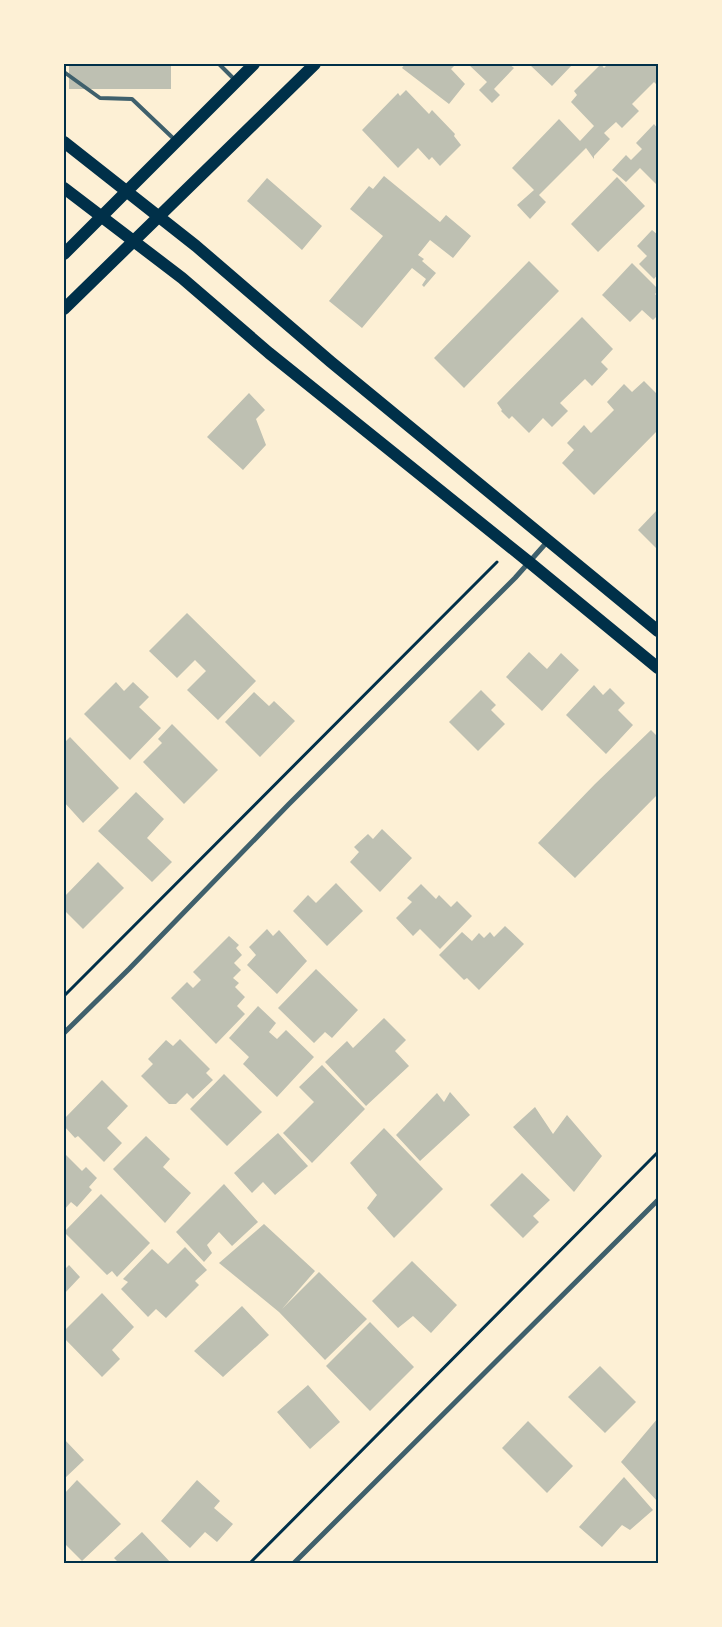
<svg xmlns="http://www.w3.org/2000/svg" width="722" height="1627" font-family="'Noto Sans',sans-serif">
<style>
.building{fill:#bec0b2}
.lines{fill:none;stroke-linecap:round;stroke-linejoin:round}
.path{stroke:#003049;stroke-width:3}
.service{stroke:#3f606c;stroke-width:4}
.minor{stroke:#3f606c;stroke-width:5}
.primary{stroke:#003049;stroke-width:12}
.neatline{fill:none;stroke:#003049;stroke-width:2}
</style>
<rect width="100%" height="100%" fill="#fdf0d5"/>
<!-- building -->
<path class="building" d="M69 64H171V89H69Z
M405 64H456L451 69 465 84 449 104 402 68Z
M468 64H509L514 68 494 89 500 95 492 103 479 90 487 82Z
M529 64H573L552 86Z
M601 64 604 68 608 64H658V86L654 82 632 104 639 111 622 128 616 122 604 133 610 139 594 156V159L586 148 539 195 546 202 530 219 517 205 534 190 512 168 559 119 580 141 594 126 571 102 577 95 574 91Z
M406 90 429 114 432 110 455 134 454 136 461 145 440 166 432 157 429 160 418 148 398 168 362 130 398 93 400 96Z
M654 124 658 129V186L640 168 626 182 612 170 626 155 631 160 642 149 636 143Z
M384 176 440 222 446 215 471 236 453 258 430 240 418 255 424 259 422 261 436 273 424 287 422 285 426 279 412 268 362 328 329 301 383 236 350 209 369 186 373 189Z
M617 177 645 206 598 252 571 224Z
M267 178 322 226 302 250 247 201Z
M652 230 658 235V274L654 279 639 264 647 256 637 246Z
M529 261 559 291 464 388 434 358Z
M632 263 658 289V291L655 294 658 297V315L653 320 642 310 630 322 602 295Z
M582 317 613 349 601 362 608 369 592 386 585 379 560 403 568 411 552 427 543 418 529 433 512 416 509 419 501 411 502 410 497 403Z
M644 381 658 395V430L594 495 562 463 574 450 567 443 584 425 591 433 614 410 607 402 624 384 632 392Z
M249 393 265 410 256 419 266 445 243 470 207 437Z
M658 509V550L638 530Z
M187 613 256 681 218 720 187 690 206 671 195 660 177 678 149 651Z
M529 652 547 669 561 653 579 670 542 711 506 677Z
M116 682 124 691 133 682 149 697 139 707 161 728 130 760 84 714Z
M594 685 603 695 610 688 625 703 618 710 633 725 606 754 566 715Z
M481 690 496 705 491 710 505 724 478 751 449 722Z
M254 692 269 706 274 701 295 721 260 757 225 722Z
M172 724 218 770 184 804 143 762 162 743 158 739Z
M651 730 658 737V794L575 878 538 843 595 784Z
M70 737 119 788 83 823 64 802V743Z
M136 792 164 819 147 838 172 862 152 882 98 831Z
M382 829 412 858 380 892 350 862 359 852 354 847 368 834 373 839Z
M98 862 124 888 83 929 64 910V897Z
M336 883 363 911 327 946 293 911 308 895 316 903Z
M421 884 436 899 439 895 451 907 457 901 472 916 440 949 420 929 413 936 396 918 412 902 407 898Z
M505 926 524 944 479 990 467 978 464 980 439 955 462 932 472 941 479 933 484 938 490 932 494 937Z
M267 929 273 936 279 930 307 961 277 994 247 965 256 955 249 947Z
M229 936 239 945 236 948 242 955 234 963 241 970 233 978 239 983 235 987 245 997 237 1006 245 1014 216 1044 171 998 187 982 193 988 201 980 193 972Z
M316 969 358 1010 332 1038 325 1032 314 1043 278 1008Z
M258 1006 276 1023 269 1032 277 1039 286 1030 314 1057 277 1097 243 1064 249 1057 229 1038Z
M384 1018 406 1040 395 1051 409 1066 366 1106 325 1062 347 1041 353 1048Z
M180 1039 210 1069 206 1073 213 1080 193 1099 187 1093 176 1104H169L141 1076 153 1064 148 1059 166 1040 173 1046Z
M322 1065 365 1109 312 1163 283 1133 314 1102 299 1087Z
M224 1074 262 1112 227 1146 190 1109Z
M102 1080 128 1106 107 1128 122 1143 104 1162 78 1136 75 1138 64 1126V1119Z
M450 1092 470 1115 420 1161 396 1135 437 1093 444 1102Z
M535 1107 553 1134 567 1115 602 1156 574 1192 513 1127Z
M384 1128 443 1189 394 1238 367 1208 377 1195 350 1163Z
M278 1133 308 1166 275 1195 263 1182 252 1193 234 1173Z
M146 1136 170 1159 163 1167 191 1193 165 1223 113 1169Z
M64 1153 82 1171 86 1167 97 1178 89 1187 92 1190 77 1207 71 1202 64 1210Z
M522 1173 550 1200 533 1216 539 1222 523 1238 490 1205Z
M224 1184 258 1222 232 1246 219 1232 207 1245 212 1253 204 1262 176 1232Z
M101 1194 150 1243 117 1277 112 1271 107 1275 64 1232Z
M264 1224 315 1271 282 1309 319 1272 367 1319 325 1360 279 1312 219 1263Z
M185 1247 207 1270 195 1281 199 1285 166 1318 156 1309 148 1317 121 1289 128 1282 123 1279 152 1249 168 1264Z
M412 1261 457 1305 431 1333 413 1316 398 1328 372 1301Z
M69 1265 80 1277 64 1294V1266L66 1268Z
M102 1293 134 1327 112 1350 120 1359 102 1377 64 1338V1331Z
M242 1306 269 1335 223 1377 194 1351Z
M370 1322 414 1367 370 1411 326 1366Z
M600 1366 636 1402 605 1433 568 1397Z
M308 1385 340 1422 310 1449 277 1412Z
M658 1418V1502L621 1462Z
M528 1421 573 1466 547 1493 502 1448Z
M64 1439 84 1460 64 1479Z
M624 1477 653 1510 630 1530 622 1525 602 1547 579 1527Z
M77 1480 121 1524 82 1561 64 1543V1494Z
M197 1480 220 1501 214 1508 233 1524 217 1542 205 1532 190 1548 161 1521Z
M142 1532 171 1563H119L114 1558Z"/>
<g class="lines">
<!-- path -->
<path class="path" d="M64 996 497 562
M250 1563 658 1152"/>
<!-- service -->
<path class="service" d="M219 64 235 80
M64 72 100 98 132 99 175 140"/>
<!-- minor -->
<path class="minor" d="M64 1033 129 969 289 804 515 578 547 542
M294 1563 658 1200"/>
<!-- primary -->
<path class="primary" d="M64 142 196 246 331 362 658 631
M64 188 182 278 269 353 529 562 658 668
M64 254 254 64
M64 309 315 64"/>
</g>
<!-- border -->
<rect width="722" height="1627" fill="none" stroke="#fdf0d5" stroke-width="130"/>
<rect x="65" y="65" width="592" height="1497" class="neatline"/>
</svg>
